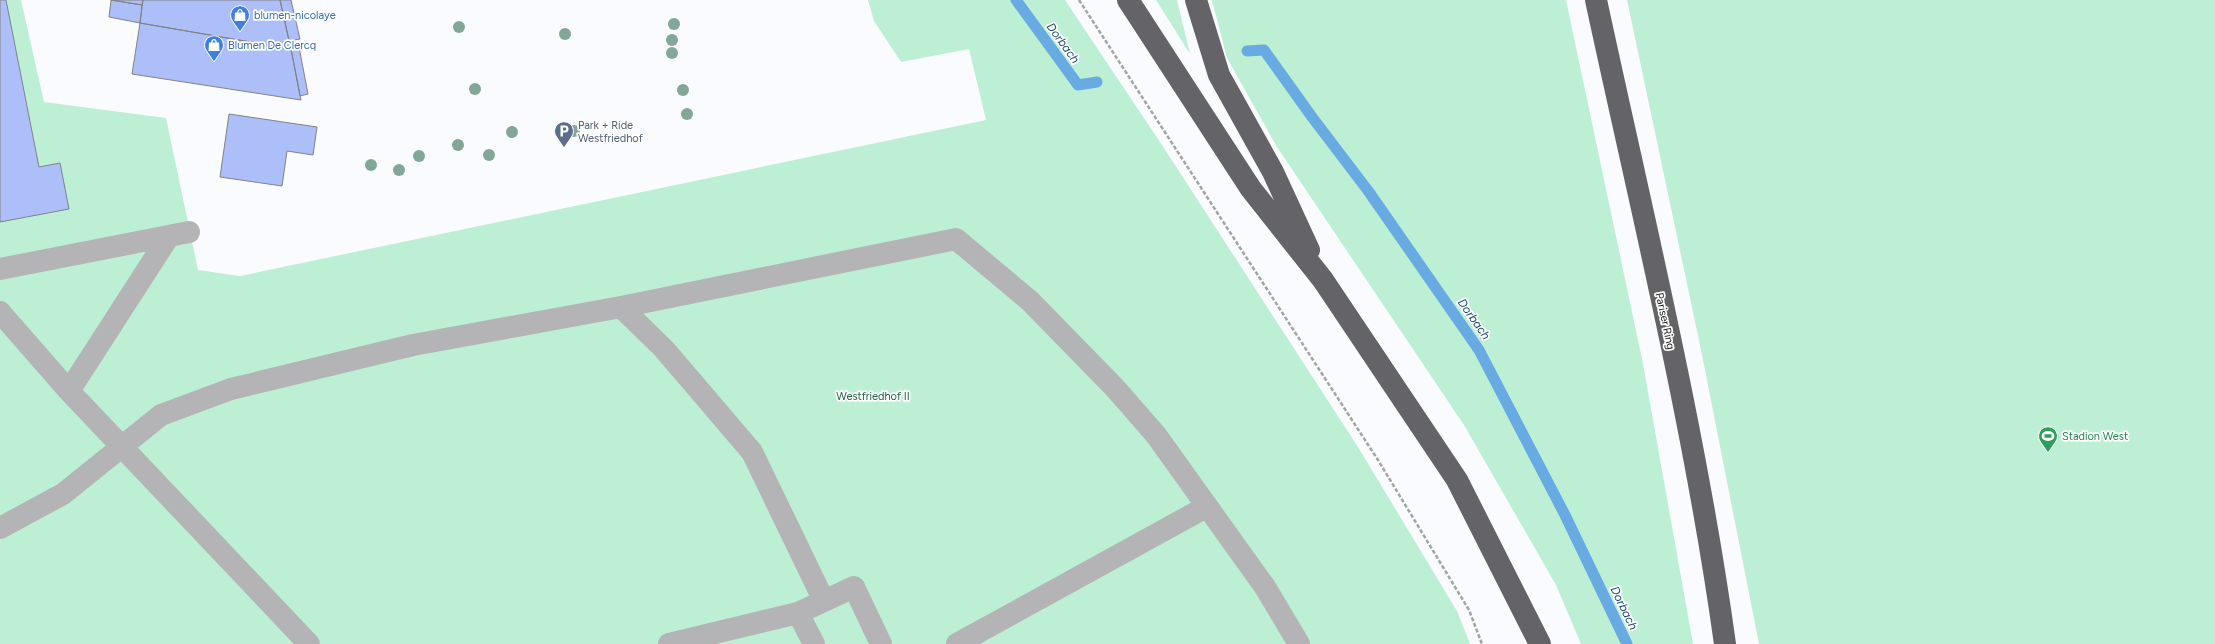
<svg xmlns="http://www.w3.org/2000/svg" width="2215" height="644" font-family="Figtree,sans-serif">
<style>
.green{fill:#bcefd3}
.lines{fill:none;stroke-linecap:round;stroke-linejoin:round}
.stream{stroke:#68abe2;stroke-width:11}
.building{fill:#acbff9;stroke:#818287}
.path{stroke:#a3a4a6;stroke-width:2.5;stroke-dasharray:4 2;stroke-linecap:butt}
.minor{stroke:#b4b4b6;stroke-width:22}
.highway{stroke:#646468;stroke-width:22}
.tree{fill:#82a698}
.labels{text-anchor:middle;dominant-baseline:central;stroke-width:3.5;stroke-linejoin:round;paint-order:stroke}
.shop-label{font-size:11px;fill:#366cbe;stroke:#fff;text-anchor:start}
.service-label{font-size:11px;fill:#4e5e75;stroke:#fff;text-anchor:start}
.street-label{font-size:11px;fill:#161718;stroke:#fff}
.park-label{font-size:11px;fill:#206144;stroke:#fff}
.leisure-label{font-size:11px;fill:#27864d;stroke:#fff;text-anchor:start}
.water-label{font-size:12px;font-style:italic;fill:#1a4b71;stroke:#fff}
</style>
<rect width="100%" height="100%" fill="#fafbfe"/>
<!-- green -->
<path class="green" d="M0 0H21L44 102 166 118 198 270 240 276 986 120 969 49 901 62 874 21 868 0H1065L1162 145 1358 447 1457 611 1470 644H0Z
M1156 0H1177L1190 54Z
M1212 0H1566L1643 364 1693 644H1581L1556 585 1464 425 1277 147 1227 58Z
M1627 0H2215V644H1759L1701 350Z"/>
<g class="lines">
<!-- stream -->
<path class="stream" d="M1016 0 1078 85 1097 82
M1247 51 1264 50 1312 117 1369 192 1479 350 1565 515 1627 644"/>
</g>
<!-- building -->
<path class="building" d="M0 0H6L39 167 60 163 69 209 0 222Z
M111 0H143L142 5Z
M111 0 142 5 140 23 109 17Z
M143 0H280L291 49 140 23Z
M280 0H291L300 39 289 41Z
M140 23 291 49 301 100 132 74Z
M299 47 308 94 300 96 291 49Z
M229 114 317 127 313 155 287 151 282 186 220 177Z"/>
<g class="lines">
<!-- path -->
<path class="path" d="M1079 0 1378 460 1469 610 1482 644"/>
<!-- minor -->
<path class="minor" d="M0 269 189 232
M621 307 664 349 752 452 824 601
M0 312 69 391 309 644
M69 391 169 236
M0 528 63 494 161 415 231 389 413 345 621 307 956 239 1030 301 1115 388 1156 435 1265 587 1299 644
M669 644 798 613
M814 644 798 613 854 587 881 644
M957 644 1206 507"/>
<!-- highway -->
<path class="highway" d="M1128 0 1251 189 1323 280 1457 480 1540 644
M1196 0 1219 75 1273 172 1309 250
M1596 0C1642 214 1695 427 1725 644"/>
</g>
<!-- trees -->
<g class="tree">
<circle cx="674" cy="24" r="6"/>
<circle cx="459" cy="27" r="6"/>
<circle cx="565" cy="34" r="6"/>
<circle cx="672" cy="40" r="6"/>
<circle cx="672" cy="53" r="6"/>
<circle cx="475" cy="89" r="6"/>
<circle cx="683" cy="90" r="6"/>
<circle cx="687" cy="114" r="6"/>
<circle cx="574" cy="131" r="6"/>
<circle cx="512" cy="132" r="6"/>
<circle cx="458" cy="145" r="6"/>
<circle cx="489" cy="155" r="6"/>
<circle cx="419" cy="156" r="6"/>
<circle cx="371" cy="165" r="6"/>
<circle cx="399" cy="170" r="6"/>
</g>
<!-- icons -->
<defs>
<g id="shop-pin" transform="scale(1)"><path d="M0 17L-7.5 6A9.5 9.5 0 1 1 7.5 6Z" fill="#3f7fe0" stroke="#fff"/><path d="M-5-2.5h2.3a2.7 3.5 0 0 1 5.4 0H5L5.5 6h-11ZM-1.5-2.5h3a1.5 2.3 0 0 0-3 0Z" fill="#fff"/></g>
<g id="parking-pin" transform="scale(1)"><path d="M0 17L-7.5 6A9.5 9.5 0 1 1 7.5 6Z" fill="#5c6f8a" stroke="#fff"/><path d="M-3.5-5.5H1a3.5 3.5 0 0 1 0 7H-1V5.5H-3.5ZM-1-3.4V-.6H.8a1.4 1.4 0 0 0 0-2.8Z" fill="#fff"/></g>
<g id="stadium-pin" transform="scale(1)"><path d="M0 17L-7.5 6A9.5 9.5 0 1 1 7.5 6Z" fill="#2e9e5b" stroke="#fff"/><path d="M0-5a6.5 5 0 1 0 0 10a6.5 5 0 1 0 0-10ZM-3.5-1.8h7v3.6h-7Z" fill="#fff"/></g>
</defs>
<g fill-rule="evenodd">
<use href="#shop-pin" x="240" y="15"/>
<use href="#shop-pin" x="214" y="45"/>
<use href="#parking-pin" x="564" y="131"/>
<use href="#stadium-pin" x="2048" y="436"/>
</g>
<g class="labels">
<!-- shop labels -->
<g class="shop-label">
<text x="254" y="15">blumen-nicolaye</text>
<text x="228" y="45">Blumen De Clercq</text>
</g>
<!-- service labels -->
<g class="service-label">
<text x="578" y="125">Park + Ride<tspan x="578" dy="13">Westfriedhof</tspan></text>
</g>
<!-- street labels -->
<g class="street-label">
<text transform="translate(1665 321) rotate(78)">Pariser Ring</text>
</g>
<!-- park labels -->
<g class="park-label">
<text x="873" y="396">Westfriedhof II</text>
</g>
<!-- leisure labels -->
<g class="leisure-label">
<text x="2062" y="436">Stadion West</text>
</g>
<!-- water labels -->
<g class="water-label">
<text transform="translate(1063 43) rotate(54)">Dorbach</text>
<text transform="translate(1474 319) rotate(55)">Dorbach</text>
<text transform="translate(1624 608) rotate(64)">Dorbach</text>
</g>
</g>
</svg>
